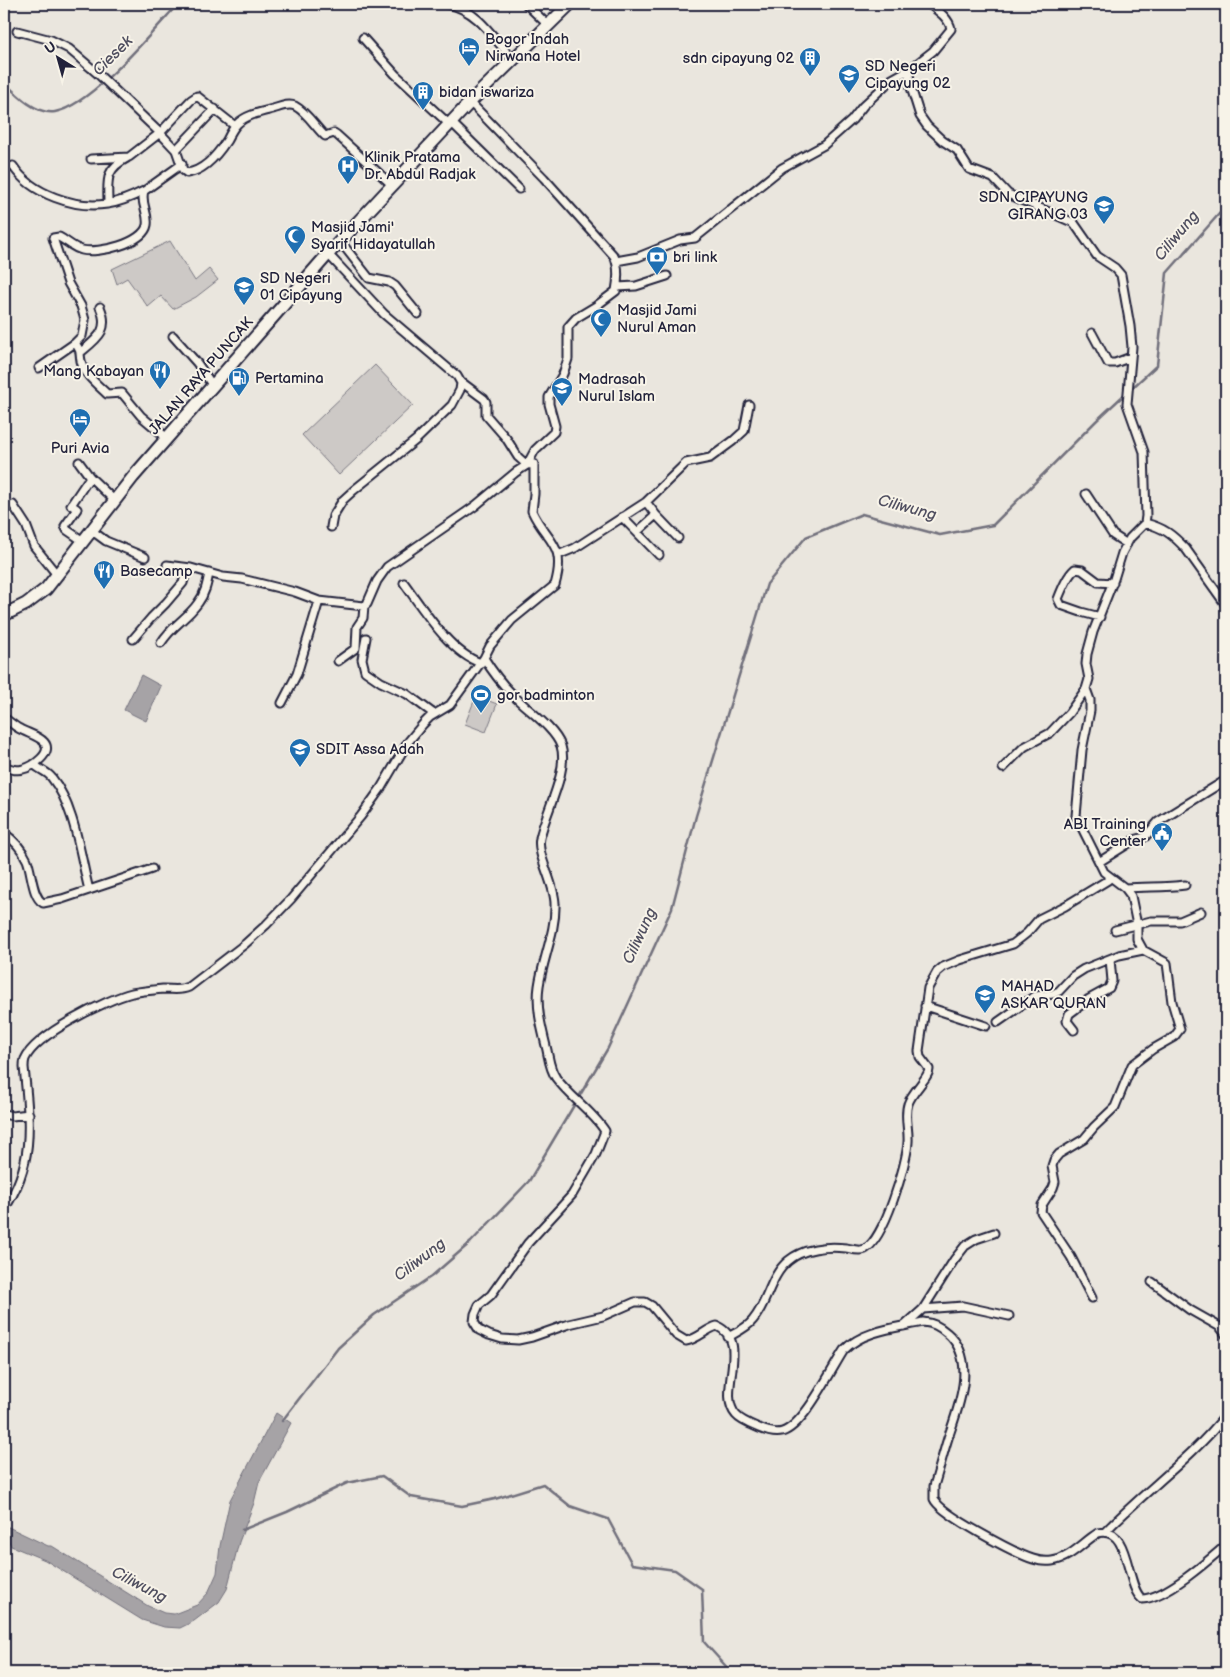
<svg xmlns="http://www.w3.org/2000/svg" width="1230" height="1677" font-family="'Balsamiq Sans',sans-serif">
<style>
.green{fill:#cdc9c6;stroke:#787680}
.water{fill:#a6a3a6;stroke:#716f7b}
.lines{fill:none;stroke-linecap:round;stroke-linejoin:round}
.stream{stroke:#716f7b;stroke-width:2.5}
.minor-casing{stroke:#22223b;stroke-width:11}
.trunk-casing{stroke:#22223b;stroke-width:15}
.minor{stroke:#f7f3e8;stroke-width:7}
.trunk{stroke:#f7f3e8;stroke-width:11}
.labels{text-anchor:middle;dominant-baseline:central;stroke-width:4;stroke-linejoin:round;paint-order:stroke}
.poi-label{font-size:15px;fill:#22223b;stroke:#f7f3e8;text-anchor:start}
.street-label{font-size:15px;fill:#22223b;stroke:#f7f3e8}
.water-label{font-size:16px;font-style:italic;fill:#504f60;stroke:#f7f3e8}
</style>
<rect width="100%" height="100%" fill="#eae6de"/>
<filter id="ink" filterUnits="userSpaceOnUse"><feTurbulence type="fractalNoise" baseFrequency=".02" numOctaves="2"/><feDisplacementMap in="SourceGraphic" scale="10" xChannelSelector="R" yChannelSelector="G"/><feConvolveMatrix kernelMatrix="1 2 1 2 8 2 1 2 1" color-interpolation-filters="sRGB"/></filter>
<g filter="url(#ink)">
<!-- green -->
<path class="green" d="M170 241 195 281 209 269 218 280 196 297 173 309 161 296 148 307 127 278 117 284 112 269Z
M375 365 413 405 339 475 302 435Z
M476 696 497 704 486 732 465 724Z"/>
<!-- water -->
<path class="water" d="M141 675 161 686 146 721 124 710Z
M276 1413 291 1423 259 1482 254 1503 239 1542 227 1589 219 1602 194 1621 180 1628 164 1627 142 1620 45 1560 11 1546 9 1541 4 1539V1525L48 1546H52L148 1606 164 1613 174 1614 197 1605 208 1593 217 1573 220 1546 230 1500Z"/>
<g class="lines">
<!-- stream -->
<path class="stream" d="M4 82C16 94 36 115 55 112 91 106 153 31 178 4
M1131 389 1157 365 1167 273 1226 206
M282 1421 338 1348 374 1315 432 1276 471 1242 529 1181 608 1048 672 908 696 816 767 584 806 537 862 514 940 535 993 525 1096 421 1126 393
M242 1530 287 1512 347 1483 382 1476 411 1497 462 1506 495 1499 543 1484 570 1506 608 1519 632 1564 675 1570 702 1589 704 1642 732 1673"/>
<!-- minor casing -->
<g class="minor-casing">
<path id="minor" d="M447 4C477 9 493 37 512 59
M526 4 547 24
M929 4C937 10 949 18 951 29L933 51 910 69 909 81 920 116 927 126 943 141 957 150 969 169 993 178 1008 194 1074 223 1097 256 1115 268 1121 275 1130 326 1132 347 1127 404 1144 452 1146 516 1145 523 1130 538 1122 553 1114 579 1093 632 1087 654 1086 664 1089 679 1086 689 1090 700V711L1082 750 1076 816 1104 872 1125 888 1131 896 1137 925V939L1143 950 1167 963 1172 1002 1180 1029 1174 1037 1153 1049 1132 1065 1115 1107 1094 1127 1084 1139 1059 1154 1054 1160 1052 1166 1055 1182 1053 1188 1042 1205 1041 1212 1071 1257 1092 1298
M17 31 51 40 69 49 97 73 160 133 176 150 183 170 187 173C204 171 218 154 227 140 230 134 233 128 237 124 246 115 261 112 273 109 280 107 288 103 295 106 308 113 315 127 325 136L334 133 337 135 392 185
M363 38 395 74 449 124
M470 102 544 178 614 256C619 266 618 280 616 291L596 306 576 318 568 327V359L563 374 549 397V404L555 426 554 432 535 450 527 465 534 464V494L532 511C546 542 567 543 555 585L512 620 490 646 484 658C492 671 502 684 512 694 526 709 554 727 561 746 569 771 545 813 540 838 536 855 555 883 555 904 556 931 543 958 539 986 536 1006 541 1026 546 1046 549 1057 549 1068 556 1078 570 1097 592 1111 605 1131L596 1154 572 1195 528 1243 491 1295 479 1305 475 1314 474 1322 479 1330 489 1335 502 1339 518 1340 532 1337 569 1324 603 1316 635 1302H645L652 1306 676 1335 686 1341C698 1339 706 1329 717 1326 752 1342 716 1393 736 1415 741 1421 752 1425 759 1428 766 1431 775 1434 782 1432 804 1426 831 1370 844 1350 864 1330 896 1328 923 1322 933 1323 939 1326 947 1333 978 1359 959 1406 948 1438 943 1454 939 1470 934 1486V1499C940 1514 1015 1553 1033 1559 1039 1561 1045 1562 1052 1561 1071 1558 1083 1542 1098 1533 1131 1525 1125 1586 1142 1599 1166 1598 1208 1561 1226 1545
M451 122 519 189
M176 150 215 109
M91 159 129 157 160 133 191 100 197 96 235 126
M13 166C31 194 75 209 107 204 121 202 132 197 144 191
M108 204C108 181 104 170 127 158
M340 241 369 278 389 282 395 286 418 314
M328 254 384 314 457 376 461 383 460 390 452 405 416 440 354 490 343 500 333 516 331 527
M616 261 638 257 680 240 695 238 782 168 824 145 852 120 863 106 892 79 910 69
M617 287 636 286 667 276
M1092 333 1108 363H1115L1131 357
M173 336 197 363 213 386
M81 352C98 338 110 330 100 307
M39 368 75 343
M167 438 141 416 122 393 107 394C98 385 84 375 81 361 79 351 82 353 75 343L82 336 85 320 81 306 68 283 53 238 59 237C67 241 73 248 82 250 98 254 144 243 147 225 149 213 140 203 144 191L182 164
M79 462 90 477 114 500
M1086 494 1113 535 1127 544
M646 502 656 515 678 538
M13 505 26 525 34 546 58 576
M622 517 659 555
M1145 523C1164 528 1172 534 1186 549L1226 605
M637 532 656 515
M95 533 106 541 145 557
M83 541 67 530 65 526 77 509 71 505 90 477
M558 555 575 548 646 502 686 463 710 458 733 441 744 431 749 405
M167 565 191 568 223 577 242 579 295 592 319 601 364 606
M404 583C423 609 450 653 481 663
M1100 617 1081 612 1061 605 1058 599C1062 589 1067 576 1075 569L1082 570 1098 582 1113 583
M366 638 362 659 365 671 381 682 407 694 434 714
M133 639 151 618 166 603 183 583 185 576 182 567
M161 643C172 625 187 619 198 603 205 594 207 584 209 573
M338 661 356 648 357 627 363 618 364 606 367 604 377 581 387 567 475 506 516 472 527 465 518 457 506 438 486 415V402L484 399 464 384 461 383
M282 703 297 674 319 601
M4 718C9 721 14 726 20 729 27 733 39 736 44 742 54 753 32 767 23 769 17 771 10 769 4 766
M34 764C39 770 47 771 52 778 75 807 80 855 89 890
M1003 768 1024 747 1050 733 1069 713 1086 689
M4 833C14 840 22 849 27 860 32 872 32 897 43 903L62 899 152 869
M1099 862 1134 840 1145 837 1158 822 1226 780
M1125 888C1145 886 1164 888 1185 885
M1115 930 1151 921H1180L1201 912
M925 1006 986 1026
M998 1022 1035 996 1053 994 1059 991 1073 976 1084 969 1119 955 1143 950
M1074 1030 1067 1021 1069 1014 1089 999 1109 988 1112 981 1110 959
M4 1114 12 1116 29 1114
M4 1209C36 1163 29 1119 24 1067 24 1064 24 1062 25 1059 35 1035 107 999 132 993 142 991 153 990 163 989 173 989 180 991 189 987L245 944 266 925 291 899 361 816 381 788 408 742 423 724 430 717 450 705 484 658
M1152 1282 1190 1310 1220 1327 1226 1335
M923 1309 963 1306 1009 1316
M904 1326 923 1309 954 1260 965 1246 976 1239 994 1233
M728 1337C737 1332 747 1328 753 1320 768 1302 770 1276 788 1261 803 1248 827 1246 846 1248 852 1249 859 1252 865 1249 884 1240 907 1163 908 1142 909 1129 904 1116 908 1104 912 1091 929 1078 929 1069L920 1057 919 1051 928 988 937 972 943 967 960 960 1013 944 1027 933 1039 919 1065 906 1108 880V877
M1105 1532C1144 1491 1191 1459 1226 1415"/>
</g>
<!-- trunk casing -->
<g class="trunk-casing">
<path id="trunk" d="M4 615 26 604 46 589 133 477 328 254 474 98 570 4"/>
</g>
<!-- minor -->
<use href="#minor" class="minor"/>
<!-- trunk -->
<use href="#trunk" class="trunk"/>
</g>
</g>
<!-- icons -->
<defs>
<g id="hotel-pin" transform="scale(1.125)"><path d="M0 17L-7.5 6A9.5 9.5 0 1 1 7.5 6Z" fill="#1f6fb2" stroke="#f7f3e8"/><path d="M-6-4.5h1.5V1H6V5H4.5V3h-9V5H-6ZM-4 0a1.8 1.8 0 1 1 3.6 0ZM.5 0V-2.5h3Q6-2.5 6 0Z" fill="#fff"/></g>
<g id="building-pin" transform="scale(1.125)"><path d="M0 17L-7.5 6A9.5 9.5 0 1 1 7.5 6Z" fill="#1f6fb2" stroke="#f7f3e8"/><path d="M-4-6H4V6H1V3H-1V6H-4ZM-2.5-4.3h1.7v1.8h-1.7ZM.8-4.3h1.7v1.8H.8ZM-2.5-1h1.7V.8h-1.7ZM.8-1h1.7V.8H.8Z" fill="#fff"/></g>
<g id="school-pin" transform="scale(1.125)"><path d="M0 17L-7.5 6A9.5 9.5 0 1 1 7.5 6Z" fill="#1f6fb2" stroke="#f7f3e8"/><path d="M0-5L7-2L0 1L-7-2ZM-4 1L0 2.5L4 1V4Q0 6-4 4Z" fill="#fff"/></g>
<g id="hospital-pin" transform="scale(1.125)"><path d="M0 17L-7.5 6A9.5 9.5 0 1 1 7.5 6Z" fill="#1f6fb2" stroke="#f7f3e8"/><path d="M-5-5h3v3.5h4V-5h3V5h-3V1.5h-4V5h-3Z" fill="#fff"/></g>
<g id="mosque-pin" transform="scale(1.125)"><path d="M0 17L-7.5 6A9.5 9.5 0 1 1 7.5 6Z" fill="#1f6fb2" stroke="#f7f3e8"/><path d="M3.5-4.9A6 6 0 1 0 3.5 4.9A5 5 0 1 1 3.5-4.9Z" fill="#fff"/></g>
<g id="bank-pin" transform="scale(1.125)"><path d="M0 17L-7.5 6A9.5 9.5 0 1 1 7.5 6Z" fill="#1f6fb2" stroke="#f7f3e8"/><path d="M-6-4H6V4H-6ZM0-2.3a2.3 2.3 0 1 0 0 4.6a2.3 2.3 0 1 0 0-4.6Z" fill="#fff"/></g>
<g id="restaurant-pin" transform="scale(1.125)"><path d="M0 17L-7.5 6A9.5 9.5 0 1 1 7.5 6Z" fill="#1f6fb2" stroke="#f7f3e8"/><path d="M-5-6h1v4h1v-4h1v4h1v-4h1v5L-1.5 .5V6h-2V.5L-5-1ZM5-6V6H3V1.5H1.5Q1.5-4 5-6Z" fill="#fff"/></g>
<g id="fuel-pin" transform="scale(1.125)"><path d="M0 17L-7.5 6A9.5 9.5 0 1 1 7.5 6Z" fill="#1f6fb2" stroke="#f7f3e8"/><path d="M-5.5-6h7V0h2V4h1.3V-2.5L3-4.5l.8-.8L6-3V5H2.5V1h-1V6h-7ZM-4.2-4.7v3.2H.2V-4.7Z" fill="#fff"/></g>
<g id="stadium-pin" transform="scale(1.125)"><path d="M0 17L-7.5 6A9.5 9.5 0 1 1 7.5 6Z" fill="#1f6fb2" stroke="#f7f3e8"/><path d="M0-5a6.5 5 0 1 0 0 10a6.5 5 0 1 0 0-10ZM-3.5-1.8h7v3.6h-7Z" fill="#fff"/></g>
<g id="civic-pin" transform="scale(1.125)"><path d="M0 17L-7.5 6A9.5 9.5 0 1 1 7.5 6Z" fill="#1f6fb2" stroke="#f7f3e8"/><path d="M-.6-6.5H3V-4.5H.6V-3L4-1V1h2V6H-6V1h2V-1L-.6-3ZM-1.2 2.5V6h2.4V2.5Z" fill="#fff"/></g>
<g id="university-pin" transform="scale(1.125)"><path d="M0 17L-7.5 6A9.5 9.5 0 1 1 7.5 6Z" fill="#1f6fb2" stroke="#f7f3e8"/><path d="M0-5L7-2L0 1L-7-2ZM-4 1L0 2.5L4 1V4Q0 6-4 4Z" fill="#fff"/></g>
</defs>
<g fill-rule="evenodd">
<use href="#hotel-pin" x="469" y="48"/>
<use href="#building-pin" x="810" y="58"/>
<use href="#school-pin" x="849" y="75"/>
<use href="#building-pin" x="423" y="92"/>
<use href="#hospital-pin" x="348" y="166"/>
<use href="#school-pin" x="1104" y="206"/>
<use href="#mosque-pin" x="295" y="236"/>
<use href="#bank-pin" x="657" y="257"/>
<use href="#school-pin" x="244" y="287"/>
<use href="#mosque-pin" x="601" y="319"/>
<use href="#restaurant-pin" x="160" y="371"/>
<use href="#fuel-pin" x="239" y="378"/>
<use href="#school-pin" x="562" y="388"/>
<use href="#hotel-pin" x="80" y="419"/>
<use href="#restaurant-pin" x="104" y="571"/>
<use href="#stadium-pin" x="481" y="695"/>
<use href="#school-pin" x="300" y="749"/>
<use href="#civic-pin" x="1162" y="833"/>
<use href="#university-pin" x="985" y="995"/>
</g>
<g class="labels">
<!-- poi labels -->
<g class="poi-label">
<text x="485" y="39">Bogor Indah<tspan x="485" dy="17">Nirwana Hotel</tspan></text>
<text x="794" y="58" text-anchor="end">sdn cipayung 02</text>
<text x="865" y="66">SD Negeri<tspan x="865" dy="17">Cipayung 02</tspan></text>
<text x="439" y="92">bidan iswariza</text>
<text x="364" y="157">Klinik Pratama<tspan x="364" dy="17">Dr. Abdul Radjak</tspan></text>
<text x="1088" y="197" text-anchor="end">SDN CIPAYUNG<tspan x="1088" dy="17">GIRANG 03</tspan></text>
<text x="311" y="227">Masjid Jami'<tspan x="311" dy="17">Syarif Hidayatullah</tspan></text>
<text x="673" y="257">bri link</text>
<text x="260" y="278">SD Negeri<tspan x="260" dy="17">01 Cipayung</tspan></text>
<text x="617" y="310">Masjid Jami<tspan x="617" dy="17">Nurul Aman</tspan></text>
<text x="144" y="371" text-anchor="end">Mang Kabayan</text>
<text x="255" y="378">Pertamina</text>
<text x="578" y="379">Madrasah<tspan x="578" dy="17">Nurul Islam</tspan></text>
<text x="80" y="448" text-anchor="middle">Puri Avia</text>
<text x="120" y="571">Basecamp</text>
<text x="497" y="695">gor badminton</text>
<text x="316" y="749">SDIT Assa Adah</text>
<text x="1146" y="824" text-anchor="end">ABI Training<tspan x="1146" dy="17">Center</tspan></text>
<text x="1001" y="986">MAHAD<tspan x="1001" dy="17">ASKAR QURAN</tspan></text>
</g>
<!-- street labels -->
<g class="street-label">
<text transform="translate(201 376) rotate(-49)">JALAN RAYA PUNCAK</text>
</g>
<!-- water labels -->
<g class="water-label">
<text transform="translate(113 56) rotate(-45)">Ciesek</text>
<text transform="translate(1177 236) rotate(-50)">Ciliwung</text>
<text transform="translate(907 508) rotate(15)">Ciliwung</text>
<text transform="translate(640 936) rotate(-65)">Ciliwung</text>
<text transform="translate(420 1260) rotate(-37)">Ciliwung</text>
<text transform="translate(139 1585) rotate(28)">Ciliwung</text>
</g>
</g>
<!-- margin -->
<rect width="1230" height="1677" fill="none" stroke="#f7f3e8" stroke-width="20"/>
<rect x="10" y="10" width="1210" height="1657" fill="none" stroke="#22223b" stroke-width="2" filter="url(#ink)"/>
<!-- north arrow -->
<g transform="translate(58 58) rotate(323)" stroke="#f7f3e8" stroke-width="4" paint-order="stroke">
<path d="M0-4L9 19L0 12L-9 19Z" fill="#22223b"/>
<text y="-8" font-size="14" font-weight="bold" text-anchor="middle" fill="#22223b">U</text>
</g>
</svg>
